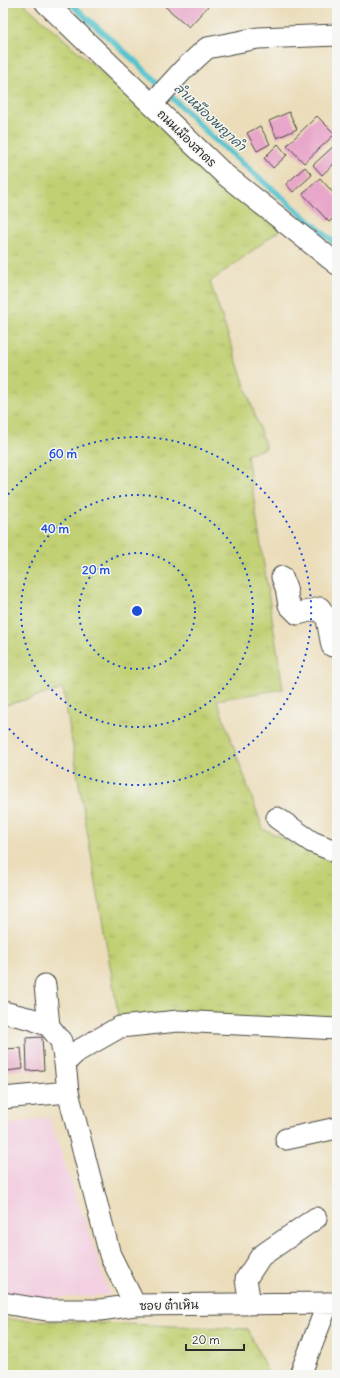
<svg xmlns="http://www.w3.org/2000/svg" width="340" height="1378" font-family="Delius,'Playpen Sans Thai',sans-serif">
<style>
.built{fill:#f2cfe1}
.grass{fill:url(#grass-tufts);stroke:#767e4f}
.lines{fill:none;stroke-linecap:round;stroke-linejoin:round}
.stream{stroke:#56c3ce;stroke-width:6}
.building{fill:#e8a7ca}
.minor-casing{stroke:#484640;stroke-width:23}
.minor{stroke:#fff;stroke-width:21}
.ring{fill:none;stroke:#1d4ed8;stroke-width:2;stroke-dasharray:2 4}
.labels{text-anchor:middle;dominant-baseline:central;stroke-width:3;stroke-linejoin:round;paint-order:stroke}
.street-label{font-size:12px;fill:#2b2b2b;stroke:#f6f6f2}
.water-label{font-size:13px;font-style:italic;fill:#38595c;stroke:#f6f6f2}
.centre{fill:#1d4ed8;stroke:#f6f6f2;stroke-width:2}
.ring-label{font-size:12px;text-anchor:middle;font-weight:bold;fill:#1d4ed8;stroke:#f6f6f2;stroke-width:3;stroke-linejoin:round;paint-order:stroke}
</style>
<defs>
<pattern id="grass-tufts" width="24" height="20" patternUnits="userSpaceOnUse"><rect width="24" height="20" fill="#c1d073"/><path d="M3 7l-1-3M5 7V3M7 7l1-3M15 17l-1-3M17 17v-4M19 17l1-3" fill="none" stroke="#a6b364"/></pattern>
</defs>
<rect width="100%" height="100%" fill="#f6f6f2"/>
<filter id="ink" filterUnits="userSpaceOnUse"><feTurbulence type="fractalNoise" baseFrequency=".025" numOctaves="2"/><feDisplacementMap in="SourceGraphic" scale="8" xChannelSelector="R" yChannelSelector="G"/><feConvolveMatrix kernelMatrix="1 2 1 2 8 2 1 2 1" color-interpolation-filters="sRGB"/></filter>
<filter id="wash" filterUnits="userSpaceOnUse"><feTurbulence type="fractalNoise" baseFrequency=".012" numOctaves="4" result="noise"/><feDisplacementMap in="SourceGraphic" scale="16" xChannelSelector="R" yChannelSelector="G"/><feGaussianBlur stdDeviation="0.9" result="paint"/><feColorMatrix in="noise" values="0 0 0 0 0 0 0 0 0 0 0 0 0 0 0 0 0 1.4 0 .05"/><feComposite in="paint" operator="in"/></filter>
<g filter="url(#wash)">
<rect width="100%" height="100%" fill="#ebddba"/>
<!-- built -->
<path class="built" d="M49 1117 110 1295 20 1299 3 1293V1126Z"/>
<!-- grass -->
<path class="grass" d="M3 3H23L280 230 210 282 266 448 247 455 283 689 217 700 263 829 337 864V1022L119 1019 63 689 3 706Z
M3 1319 248 1329 269 1375H3Z"/>
<g class="lines">
<!-- stream -->
<path class="stream" d="M70 3 137 63 212 137 337 245"/>
</g>
<g id="blocks">
<!-- building -->
<path class="building" d="M161 3H211L189 27Z
M289 112 297 129 277 138 269 121Z
M317 116 335 134 304 163 287 145Z
M260 126 270 144 257 151 247 133Z
M337 143V161L322 175 313 165Z
M278 144 287 155 273 168 264 158Z
M305 167 312 175 293 192 286 184Z
M320 178 337 197V215L329 222 303 194Z
M42 1037 44 1070 27 1071 26 1038Z
M21 1048 23 1069 6 1071 5 1049Z"/>
</g>
</g>
<g filter="url(#ink)">
<use href="#blocks" fill-opacity="0" stroke="#484640" stroke-width="1"/>
<g class="lines">
<!-- minor casing -->
<g class="minor-casing">
<path id="minor" d="M46 3 224 174 337 264
M152 104 184 69 207 48 258 38 337 35
M282 577 286 588 289 605 298 614 320 608 327 619 332 646H337
M277 818 312 842 337 852
M45 985 49 1026
M3 1012 32 1019 49 1026 61 1041 65 1063
M3 1098 68 1092
M286 1139 337 1128
M3 1303 46 1310H100L135 1305 337 1303
M250 1304 246 1279 261 1256 316 1218
M135 1305 110 1255 68 1092 65 1063 76 1052 120 1027 178 1021 337 1029
M300 1375 328 1303"/>
</g>
<!-- minor -->
<use href="#minor" class="minor"/>
</g>
</g>
<!-- distance rings -->
<g class="ring">
<circle cx="137" cy="611" r="58"/>
<circle cx="137" cy="611" r="116"/>
<path d="M4 499A174 174 0 1 1 4 723"/>
</g>
<g class="labels">
<!-- street labels -->
<g class="street-label">
<text transform="translate(187 138) rotate(44)">ถนนเมืองสาตร</text>
<text transform="translate(169 1305) rotate(-1)">ซอย ต๋าเหิน</text>
</g>
<!-- water labels -->
<g class="water-label">
<text transform="translate(210 117) rotate(43)">ลำเหมืองพญาคำ</text>
</g>
</g>
<circle cx="137" cy="611" r="6" class="centre"/>
<g class="ring-label">
<text x="63" y="458">60 m</text>
<text x="55" y="533">40 m</text>
<text x="96" y="574">20 m</text>
</g>
<!-- margin -->
<rect width="340" height="1378" fill="none" stroke="#f6f6f2" stroke-width="16"/>
<!-- scale -->
<path d="M186 1344v6h58v-6" fill="none" stroke="#2b2b2b" stroke-width="2"/>
<text x="192" y="1344" font-size="12" fill="#2b2b2b" stroke="#f6f6f2" stroke-width="3" paint-order="stroke">20 m</text>
</svg>
